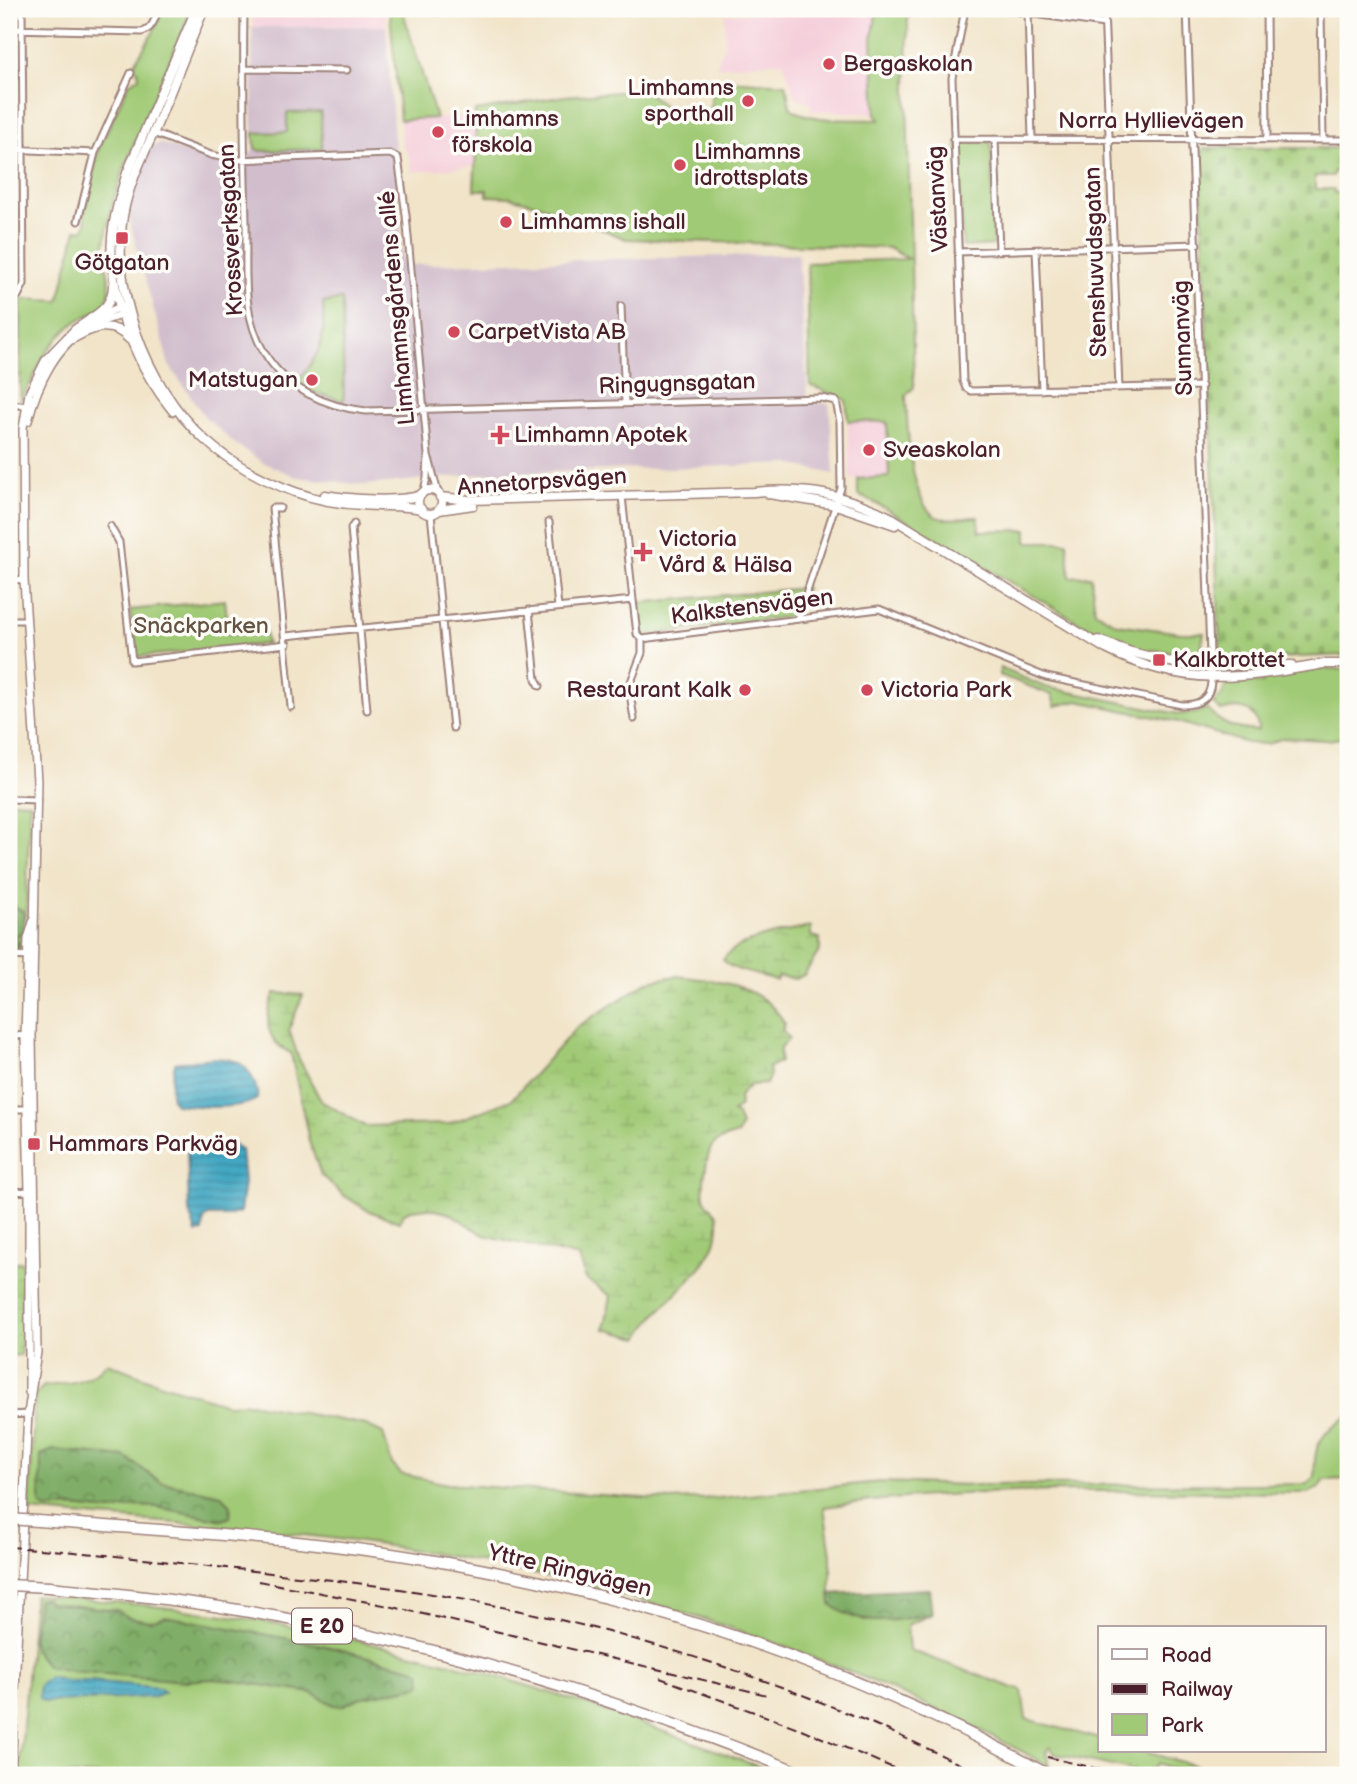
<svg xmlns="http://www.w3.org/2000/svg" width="1357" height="1784" font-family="'Balsamiq Sans',sans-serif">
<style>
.built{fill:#f5cfdb}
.industrial{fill:#d1bdcc}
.green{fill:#a1ca76;stroke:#767450;stroke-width:2;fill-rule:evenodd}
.forest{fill:url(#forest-crowns);stroke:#656649;stroke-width:2}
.wetland{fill:url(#wetland-marsh);stroke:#767450;stroke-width:2}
.cemetery{fill:url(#cemetery-stones);stroke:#767450;stroke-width:2}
.garden{fill:url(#garden-dots);stroke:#767450;stroke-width:2}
.water{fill:url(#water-rules);stroke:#466477;stroke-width:2}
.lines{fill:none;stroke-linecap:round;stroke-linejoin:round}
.minor-casing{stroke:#9e827a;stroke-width:9}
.tertiary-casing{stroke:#9e827a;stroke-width:10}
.secondary-casing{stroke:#9e827a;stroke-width:11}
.motorway-casing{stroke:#9e827a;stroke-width:13}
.minor{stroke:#fff;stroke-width:5}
.tertiary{stroke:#fff;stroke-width:7}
.secondary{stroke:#fff;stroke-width:8}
.motorway{stroke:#fff;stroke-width:10}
.rail{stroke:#4a1f2b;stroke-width:2;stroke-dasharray:10 5;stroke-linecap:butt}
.motorway-bridge-casing{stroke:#9e827a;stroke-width:13;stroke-linecap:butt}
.motorway-bridge{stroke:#fff;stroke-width:10}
.poi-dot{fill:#d1495b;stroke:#fdfcf7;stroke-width:2.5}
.labels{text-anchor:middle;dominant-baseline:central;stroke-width:7;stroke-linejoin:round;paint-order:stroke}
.shield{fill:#fdfcf7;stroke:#806168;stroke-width:2}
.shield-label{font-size:21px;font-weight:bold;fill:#4a1f2b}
.poi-label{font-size:23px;fill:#4a1f2b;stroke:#fdfcf7;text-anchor:start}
.street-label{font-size:23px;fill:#4a1f2b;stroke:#fdfcf7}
.park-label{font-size:23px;fill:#645242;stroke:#fdfcf7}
</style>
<defs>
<pattern id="forest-crowns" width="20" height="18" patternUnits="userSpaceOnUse" patternTransform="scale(1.75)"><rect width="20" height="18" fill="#80ae67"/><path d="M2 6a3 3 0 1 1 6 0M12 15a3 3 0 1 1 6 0" fill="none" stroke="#6b8d55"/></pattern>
<pattern id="wetland-marsh" width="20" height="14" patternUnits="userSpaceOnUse" patternTransform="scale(1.75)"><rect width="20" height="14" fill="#a1ca76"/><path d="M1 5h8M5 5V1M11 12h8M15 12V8" fill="none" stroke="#8cad66"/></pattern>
<pattern id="cemetery-stones" width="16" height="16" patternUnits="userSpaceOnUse" patternTransform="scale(1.75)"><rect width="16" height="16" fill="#a1ca76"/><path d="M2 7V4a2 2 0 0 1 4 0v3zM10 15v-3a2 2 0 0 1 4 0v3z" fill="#8cad66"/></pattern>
<pattern id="garden-dots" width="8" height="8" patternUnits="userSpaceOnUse" patternTransform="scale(1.75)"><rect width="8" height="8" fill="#a1ca76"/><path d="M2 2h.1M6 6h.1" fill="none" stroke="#8cad66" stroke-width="1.8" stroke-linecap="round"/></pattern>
<pattern id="water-rules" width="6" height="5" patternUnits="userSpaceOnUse" patternTransform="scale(1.75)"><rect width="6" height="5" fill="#43a8c3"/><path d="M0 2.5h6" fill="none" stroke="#3a889f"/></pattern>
</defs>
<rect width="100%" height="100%" fill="#fdfcf7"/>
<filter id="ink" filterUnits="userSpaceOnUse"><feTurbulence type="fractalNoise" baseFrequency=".0143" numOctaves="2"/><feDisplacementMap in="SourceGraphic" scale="14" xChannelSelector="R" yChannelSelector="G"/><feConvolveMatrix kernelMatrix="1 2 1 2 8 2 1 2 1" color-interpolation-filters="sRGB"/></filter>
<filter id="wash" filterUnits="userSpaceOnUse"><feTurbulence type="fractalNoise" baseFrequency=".00686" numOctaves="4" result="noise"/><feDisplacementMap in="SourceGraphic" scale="28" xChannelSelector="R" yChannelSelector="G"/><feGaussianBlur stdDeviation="1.57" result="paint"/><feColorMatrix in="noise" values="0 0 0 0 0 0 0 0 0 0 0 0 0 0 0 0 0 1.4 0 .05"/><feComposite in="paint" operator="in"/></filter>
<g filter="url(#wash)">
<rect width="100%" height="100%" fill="#f1e4c9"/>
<!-- built -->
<path class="built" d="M252 9H389L385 15 386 26 253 27Z
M759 9H877L872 40 876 114 811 110V103L795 97 783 61 716 67 725 43V14L754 13Z
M475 116 476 148 474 166 412 172 410 157 402 145 400 120Z
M848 421 887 422 889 478 850 479Z"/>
<!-- industrial -->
<path class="industrial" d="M386 26 403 265 798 254 808 401 829 404 834 474 790 464 483 474 365 485 297 477 264 463 234 443 205 417 169 365 127 212 150 148 160 143 238 170 253 150 252 27Z"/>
<!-- green -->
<path class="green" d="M163 9H192L123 171 112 205 101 264 107 268C109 279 112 290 107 300 101 312 87 315 76 322 66 329 57 339 49 349 40 360 27 395 20 400L21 299 59 301 76 230 84 229 86 223 84 214 99 149 129 83 139 77 138 71 133 66 154 31Z
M392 9H408L404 15 436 118 400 120 390 15Z
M877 9H908L907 92 914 387 906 395C907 422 909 508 939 518 949 521 967 517 978 517L979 531 1027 530V542H1067L1070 577 1091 576 1095 611 1117 624 1181 633H1204L1201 651 1173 652 1152 650 1144 652 1102 636 877 504 858 495V479L889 477 887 422 848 421 846 400 810 385 807 263 909 259 889 248 626 239 550 208 510 197 487 196V190H474L476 148 475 111 565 96 645 90 667 109 683 113 710 115 713 79 786 84 790 107C807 123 857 119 880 120L876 114 872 40Z
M321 112 322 149 260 151 255 148 254 133 287 132V113Z
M991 142 994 245 963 247 957 143Z
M342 299 344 401 316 393 298 382C321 352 326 341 323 303Z
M806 588 796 616 644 635 641 634 637 603Z
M225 600 229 634 265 631 267 644 135 657 130 610Z
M1000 668 1045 687 1179 714 1196 713 1206 708C1223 726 1233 729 1258 731 1258 708 1239 705 1221 711L1213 703 1222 695 1227 681 1263 683V679C1289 671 1321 666 1348 670V737L1328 740 1283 738 1268 744 1247 743 1178 722 1078 701 1055 706 1052 695 1000 675Z
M9 801 30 802 26 915 19 950H9Z
M107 1363 159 1383 227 1404 250 1403 366 1425 383 1433 392 1464 401 1474 448 1484 670 1500 719 1498 880 1482 971 1485 1307 1484 1315 1477C1312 1443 1322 1434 1348 1416V1479L1325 1480 1319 1488 1308 1493C1147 1492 984 1484 824 1507L831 1555V1604L864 1621 932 1614 907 1625 909 1650 1022 1691 1026 1719 1100 1739V1751H1141L1230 1775C1204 1775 1182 1774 1158 1763L1150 1774 1055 1754 1050 1747 1046 1752 1049 1766C845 1655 624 1583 395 1547 274 1528 151 1522 29 1511L35 1395 44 1386C68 1384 91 1382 107 1363ZM53 1450 124 1457 161 1482 203 1491 230 1516 223 1520 157 1507 137 1506 112 1511 72 1507 46 1509Z
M34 1595C110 1601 186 1608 261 1621 400 1646 537 1684 670 1734 707 1747 744 1760 779 1775H19Z"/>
<!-- forest -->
<path class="forest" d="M9 904 23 911 24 930 15 938 19 944 18 949H9Z
M53 1450 125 1457 161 1482 221 1495 231 1505 230 1517 223 1520 157 1507 137 1506 112 1511 72 1507 46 1509 40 1505 41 1455Z
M929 1589 932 1614C897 1620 860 1630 831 1604L830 1594Z
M38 1599H46L49 1603 117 1610 128 1617 144 1620 151 1621 165 1616 322 1645 416 1669 420 1672 422 1682 419 1686 359 1698 342 1706 334 1705 312 1693 235 1681 211 1679 185 1681 71 1671 47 1666 34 1650 32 1641Z"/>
<!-- wetland -->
<path class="wetland" d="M811 927V936L820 938V950L804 975 795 979 779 976 776 980C762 975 730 971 723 960 737 938 786 932 811 927Z
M676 976C718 981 763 984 785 1024L782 1030 789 1039 780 1048V1062L769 1067 770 1075 766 1084 750 1085 739 1096 740 1106 733 1112 737 1115 741 1126 738 1134C729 1137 719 1138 713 1145 707 1151 702 1188 704 1197 710 1216 722 1203 717 1235 713 1262 676 1292 658 1312 651 1320 645 1329 639 1338L604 1329 611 1296 586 1279 579 1257 484 1235 451 1214 428 1208 411 1210 404 1213 399 1222 369 1211 343 1195 321 1175 309 1141 291 1053C264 1041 264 1017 275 993L303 995 289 1029 298 1057 321 1101 365 1126 448 1124 511 1100 577 1027 649 981Z"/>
<!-- cemetery -->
<path class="cemetery" d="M1204 148H1348V176H1345L1344 171H1334L1333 176H1315V189H1334V193H1344L1345 189 1348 188V655L1227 660 1220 653 1200 164Z"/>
<!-- garden -->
<path class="garden" d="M9 1262H22L21 1355 9 1356Z"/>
<!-- water -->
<path class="water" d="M212 1058C221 1059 233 1058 241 1064 250 1070 259 1088 257 1099 238 1111 196 1106 175 1104 167 1095 172 1074 175 1063Z
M233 1144 241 1149 244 1182 240 1212 228 1216H208L204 1219 203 1232 196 1233 189 1211 187 1146Z
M50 1677 66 1681H91L160 1688 164 1692 153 1697 44 1702 39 1698V1685Z"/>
</g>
<g filter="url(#ink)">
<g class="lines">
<!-- minor casing -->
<g class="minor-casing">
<path id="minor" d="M244 9C243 80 244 151 246 222 247 266 240 312 264 352 285 388 325 407 366 411L821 398 836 401 840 422 841 488 798 619
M420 9 436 12 482 9
M965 9 952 78 963 381 966 388 971 391 1202 386
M1000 9 1104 24
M1104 9 1119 388
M1266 9 1267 140
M1321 9 1323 140
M1028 13 1032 138
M9 29 142 32C153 29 155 18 158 9
M244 69 347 70
M153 133 211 155 236 160 390 154 398 158 406 215 428 455 427 478 423 494
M953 139 1348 140
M995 139 999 251
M9 149 95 153
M78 221 95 153 131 73
M1036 250 1042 390
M958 252 1197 244
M9 296H18L24 284 22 9
M621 306 625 403
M9 404 29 406
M429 458 438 493
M622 496 633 600
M280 508H272L291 707
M431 514 453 728
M549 522 558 607
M354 524 351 528 367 710
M110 526 119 542 132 661 287 644
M9 579 24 580
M529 610 536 679 540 686
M9 620H26
M286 636 633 600 637 634 642 639 879 609 1046 677 1182 705C1198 705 1210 700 1211 682L1187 9
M634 719 629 687 642 653V639
M9 799 37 800
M9 956 30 957
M9 1035 27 1036
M9 1109H30
M9 1192 32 1191
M9 1415 28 1414"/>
</g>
<!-- tertiary casing -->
<g class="tertiary-casing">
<path id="tertiary" d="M28 421C37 385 56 344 90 326 101 319 116 319 126 312
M29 1392V1191L25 1036 28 939 33 922
M28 1414 37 1352 32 1036 37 781 24 580 23 428 29 393 46 359 75 329 90 319 121 307 125 308
M11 1775 28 1411"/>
</g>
<!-- secondary casing -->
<g class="secondary-casing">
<path id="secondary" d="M204 9C187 50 171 91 154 132 143 156 131 180 125 206 107 283 146 387 204 439 229 462 263 480 295 492 317 500 340 504 363 505 382 507 402 505 421 509
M90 319C104 310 112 303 113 286
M72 339C92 328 111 319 129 339
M173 411C139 370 117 316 112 263 109 232 118 201 127 173L196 9
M418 502a12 12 0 1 1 24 0a12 12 0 1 1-24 0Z
M769 494 836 505 895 525
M325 495C349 499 399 503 421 495
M440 497 469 500 754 492C806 487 845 494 892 518L1106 649C1183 688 1241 679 1323 664
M439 510 473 505
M1098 640 1131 652 1187 666 1291 665
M1318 664H1348"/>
</g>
<!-- motorway casing -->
<g class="motorway-casing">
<path id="motorway" d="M52 1522C184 1532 317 1539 447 1563 658 1600 862 1672 1049 1775
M49 1587C112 1593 175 1599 238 1610 432 1642 624 1700 805 1775"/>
</g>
<!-- minor -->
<use href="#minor" class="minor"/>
<!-- tertiary -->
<use href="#tertiary" class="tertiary"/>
<!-- secondary -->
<use href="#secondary" class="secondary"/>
<!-- motorway -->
<use href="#motorway" class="motorway"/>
<!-- rail -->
<path class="rail" d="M9 1547C76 1551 142 1559 209 1566 295 1576 381 1584 466 1600 644 1633 820 1692 981 1775
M258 1581 389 1606 767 1695
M660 1678 801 1729 910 1775
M1047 1757 1125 1775"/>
<!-- motorway-bridge casing -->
<g class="motorway-bridge-casing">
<path id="motorway-bridge" d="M9 1519 52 1522
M9 1585 49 1587"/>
</g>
<!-- motorway-bridge -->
<use href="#motorway-bridge" class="motorway-bridge"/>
</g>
</g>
<!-- markers -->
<g class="poi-dot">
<circle cx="829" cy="64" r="7"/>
<circle cx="748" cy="101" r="7"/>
<circle cx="438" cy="132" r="7"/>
<circle cx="680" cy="165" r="7"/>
<circle cx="506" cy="222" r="7"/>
<rect x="115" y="231" width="14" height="14" rx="3.5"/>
<circle cx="454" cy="332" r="7"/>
<circle cx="312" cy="380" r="7"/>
<path d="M496.5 424.5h7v7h7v7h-7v7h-7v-7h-7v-7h7z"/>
<circle cx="869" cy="450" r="7"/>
<path d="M639.5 541.5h7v7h7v7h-7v7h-7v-7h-7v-7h7z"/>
<rect x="1152" y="653" width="14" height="14" rx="3.5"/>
<circle cx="745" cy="690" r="7"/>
<circle cx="867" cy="690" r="7"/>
<rect x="27" y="1137" width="14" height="14" rx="3.5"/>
</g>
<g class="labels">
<!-- shield labels -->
<rect class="shield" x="292" y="1608.5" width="60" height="35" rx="5"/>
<g class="shield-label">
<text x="322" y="1626">E 20</text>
</g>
<!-- poi labels -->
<g class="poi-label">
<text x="843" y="64">Bergaskolan</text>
<text x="734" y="88" text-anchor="end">Limhamns<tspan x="734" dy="26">sporthall</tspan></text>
<text x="452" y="119">Limhamns<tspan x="452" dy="26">förskola</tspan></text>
<text x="694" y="152">Limhamns<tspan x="694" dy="26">idrottsplats</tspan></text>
<text x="520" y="222">Limhamns ishall</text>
<text x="122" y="263" text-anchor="middle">Götgatan</text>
<text x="468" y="332">CarpetVista AB</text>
<text x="298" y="380" text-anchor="end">Matstugan</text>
<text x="514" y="435">Limhamn Apotek</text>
<text x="883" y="450">Sveaskolan</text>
<text x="659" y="539">Victoria<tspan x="659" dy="26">Vård &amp; Hälsa</tspan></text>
<text x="1173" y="660">Kalkbrottet</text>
<text x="731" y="690" text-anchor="end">Restaurant Kalk</text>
<text x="881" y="690">Victoria Park</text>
<text x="48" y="1144">Hammars Parkväg</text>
</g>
<!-- street labels -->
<g class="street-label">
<text x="1151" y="121">Norra Hyllievägen</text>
<text transform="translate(938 199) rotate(-93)">Västanväg</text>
<text transform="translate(231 230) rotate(-93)">Krossverksgatan</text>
<text transform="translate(1096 262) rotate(-92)">Stenshuvudsgatan</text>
<text transform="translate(397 308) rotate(-95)">Limhamnsgårdens allé</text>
<text transform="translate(1183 338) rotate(-92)">Sunnanväg</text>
<text transform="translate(677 384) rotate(-2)">Ringugnsgatan</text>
<text transform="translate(542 482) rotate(-4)">Annetorpsvägen</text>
<text transform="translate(752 607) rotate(-7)">Kalkstensvägen</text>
<text transform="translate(570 1571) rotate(13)">Yttre Ringvägen</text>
</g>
<!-- park labels -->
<g class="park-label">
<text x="201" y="626">Snäckparken</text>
</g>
</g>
<!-- margin -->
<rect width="1357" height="1784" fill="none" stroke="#fdfcf7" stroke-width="35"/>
<!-- legend -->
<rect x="1098" y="1626" width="228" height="126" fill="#fdfcf7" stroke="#b5a4a5" stroke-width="2"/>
<rect x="1112" y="1649" width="35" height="10" fill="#ffffff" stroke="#b5a4a5" stroke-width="2"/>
<text x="1161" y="1662" font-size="21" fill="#4a1f2b">Road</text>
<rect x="1112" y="1684" width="35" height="10" fill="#4a1f2b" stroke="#b5a4a5" stroke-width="2"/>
<text x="1161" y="1696" font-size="21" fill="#4a1f2b">Railway</text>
<rect x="1112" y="1714" width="35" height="21" fill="#a1ca76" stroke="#b5a4a5" stroke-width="2"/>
<text x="1161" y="1732" font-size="21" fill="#4a1f2b">Park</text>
</svg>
